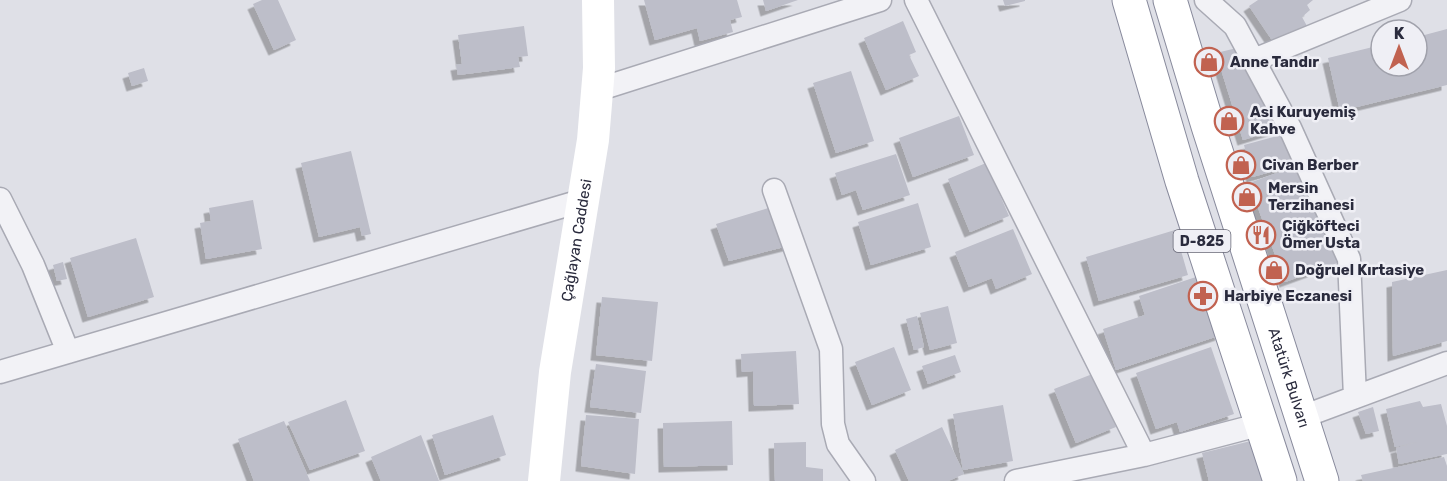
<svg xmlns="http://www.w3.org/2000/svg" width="1447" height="481" font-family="Rubik,sans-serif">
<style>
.building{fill:#bdbec9;filter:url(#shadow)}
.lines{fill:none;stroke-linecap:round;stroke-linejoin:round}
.street-casing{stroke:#a9aab4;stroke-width:25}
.highway-casing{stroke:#888a9c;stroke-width:35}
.street{stroke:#f2f2f6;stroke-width:22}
.secondary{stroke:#fff;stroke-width:32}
.highway{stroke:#fff;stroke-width:33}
.labels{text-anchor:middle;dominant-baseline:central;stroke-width:5;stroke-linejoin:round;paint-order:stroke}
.shield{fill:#efeff5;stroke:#656674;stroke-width:1.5}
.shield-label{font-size:14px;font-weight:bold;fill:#2a2b3d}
.poi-label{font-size:15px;font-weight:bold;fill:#2a2b3d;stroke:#efeff5;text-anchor:start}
.street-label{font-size:15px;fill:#2a2b3d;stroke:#efeff5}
</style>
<defs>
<filter id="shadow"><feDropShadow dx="-5.5" dy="5.5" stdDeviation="0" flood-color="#0004"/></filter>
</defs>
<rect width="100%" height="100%" fill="#dfe0e7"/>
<!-- building -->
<path class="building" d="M262 0H278L296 40 274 50 253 4Z
M644 0H737L742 17 730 20 733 32 700 41 697 28 655 40Z
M763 0H798L766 11Z
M1003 0H1025V1L1005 6Z
M1258 0H1313L1307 5 1310 10 1302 17 1307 26 1276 46 1249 6Z
M903 21 916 52 909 55 919 76 886 90 864 38Z
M524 26 528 56 518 57 520 67 458 75 456 65 462 64 458 35Z
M1447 29V85L1340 111 1328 58 1381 45V66H1417V37Z
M1237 48 1279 129 1243 140 1216 53Z
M144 68 148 81 132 86 128 73Z
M851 71 874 141 836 153 813 83Z
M959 116 974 155 913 177 899 138Z
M1288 133 1296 165 1252 177 1244 145Z
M351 151 371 234 362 236 360 227 319 237 301 163Z
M896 154 910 195 863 210 856 190 842 195 835 173Z
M986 163 1009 216 970 232 948 179Z
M1305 163 1340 262 1285 282 1249 183Z
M253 200 262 249 206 259 200 223 211 221 209 208Z
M918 203 931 247 871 265 858 222Z
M778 205 792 245 729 261 716 224Z
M1013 229 1032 274 996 289 992 278 969 287 955 252Z
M1175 230 1188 275 1099 301 1086 257Z
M136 238 154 297 88 317 70 258Z
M63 262 67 279 57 281 53 265Z
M1447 270V341L1393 356 1392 282Z
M1202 275 1221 335 1116 370 1103 329 1145 315 1139 296Z
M602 297 658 302 652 361 596 355Z
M948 306 957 343 930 350 920 313Z
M917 316 924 347 914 350 906 319Z
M894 347 911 390 872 405 855 362Z
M1211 347 1234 414 1180 432 1177 422 1156 429 1136 373Z
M796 351 799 404 754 406 753 371 742 372 741 354Z
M955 355 961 372 928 384 922 366Z
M596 364 646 371 641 413 590 407Z
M1095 373 1116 427 1076 443 1054 389Z
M346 400 365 451 310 470 288 422Z
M1420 401 1423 407 1441 404 1447 426V454L1399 464 1396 448 1417 442 1395 447 1386 409Z
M1003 405 1013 461 963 470 953 414Z
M1373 407 1379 431 1366 434 1358 412Z
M493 415 506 455 445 475 432 435Z
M586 415 639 419 635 474 581 466Z
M284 421 310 481H254L238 439Z
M732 421 733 465 664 467 663 423Z
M942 427 964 474 948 481H909L895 450Z
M421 435 439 481H381L371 457Z
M1259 439 1270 481H1209L1202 453Z
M806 442V467L823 469V481H775L774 443Z
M1444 457 1447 466V481H1363L1361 475Z"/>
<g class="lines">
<!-- street casing -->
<g class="street-casing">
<path id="street" d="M916 0 1144 455
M1206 0 1235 26 1290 128 1349 259 1355 397
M1254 60 1400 0
M597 90 880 0
M774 190 831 349 833 424 838 444 864 481
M0 199 33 265 68 352
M0 372 584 200
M1302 417 1447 363
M1016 481 1144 455 1262 424"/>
</g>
<!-- highway casing -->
<g class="highway-casing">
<g id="highway">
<path d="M1129 0 1182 181 1280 481"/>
<path id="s2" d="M1170 0 1208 126 1322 481"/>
</g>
</g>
<!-- street -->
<use href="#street" class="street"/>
<!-- secondary -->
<path class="secondary" id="s1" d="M544 481 555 372 593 140 599 68 598 0"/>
<!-- highway -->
<use href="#highway" class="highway"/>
</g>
<!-- icons -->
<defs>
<g id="shop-ring" transform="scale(1.5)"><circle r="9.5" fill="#efeff5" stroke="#c16250" stroke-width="1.5"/><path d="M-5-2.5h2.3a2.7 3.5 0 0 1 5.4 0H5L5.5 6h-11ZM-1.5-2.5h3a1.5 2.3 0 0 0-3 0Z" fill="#c16250"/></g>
<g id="restaurant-ring" transform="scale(1.5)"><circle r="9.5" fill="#efeff5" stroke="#c16250" stroke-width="1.5"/><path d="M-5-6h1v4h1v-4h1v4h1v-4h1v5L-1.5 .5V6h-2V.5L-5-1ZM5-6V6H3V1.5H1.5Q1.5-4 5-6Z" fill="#c16250"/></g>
<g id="pharmacy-ring" transform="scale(1.5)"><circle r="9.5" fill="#efeff5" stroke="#c16250" stroke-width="1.5"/><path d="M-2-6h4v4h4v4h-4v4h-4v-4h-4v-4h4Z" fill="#c16250"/></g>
</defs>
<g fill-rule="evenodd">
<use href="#shop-ring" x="1209" y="62"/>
<use href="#shop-ring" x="1229" y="121"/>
<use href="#shop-ring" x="1241" y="165"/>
<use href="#shop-ring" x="1247" y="197"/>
<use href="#restaurant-ring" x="1261" y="235"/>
<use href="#shop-ring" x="1274" y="270"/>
<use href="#pharmacy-ring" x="1203" y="296"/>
</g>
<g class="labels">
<!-- shield labels -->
<rect class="shield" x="1173.5" y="230" width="57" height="22" rx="4.5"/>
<g class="shield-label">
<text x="1202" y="241">D-825</text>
</g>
<!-- poi labels -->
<g class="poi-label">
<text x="1230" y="62">Anne Tandır</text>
<text x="1250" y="112">Asi Kuruyemiş<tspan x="1250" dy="17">Kahve</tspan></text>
<text x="1262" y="165">Civan Berber</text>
<text x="1268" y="188">Mersin<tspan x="1268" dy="17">Terzihanesi</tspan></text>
<text x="1282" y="226">Çiğköfteci<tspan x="1282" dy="17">Ömer Usta</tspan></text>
<text x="1295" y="270">Doğruel Kırtasiye</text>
<text x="1224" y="296">Harbiye Eczanesi</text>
</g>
<!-- street labels -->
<g class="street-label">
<text stroke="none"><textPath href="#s1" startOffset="243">Çağlayan Caddesi</textPath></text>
<text stroke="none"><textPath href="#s2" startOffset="396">Atatürk Bulvarı</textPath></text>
</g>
</g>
<!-- north arrow -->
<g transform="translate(1399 48)"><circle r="28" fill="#efeff5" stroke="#a0a1ab" stroke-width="1.5"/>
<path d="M0-4.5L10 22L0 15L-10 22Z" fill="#c16250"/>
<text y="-9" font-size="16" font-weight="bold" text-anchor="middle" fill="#2a2b3d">K</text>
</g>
</svg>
